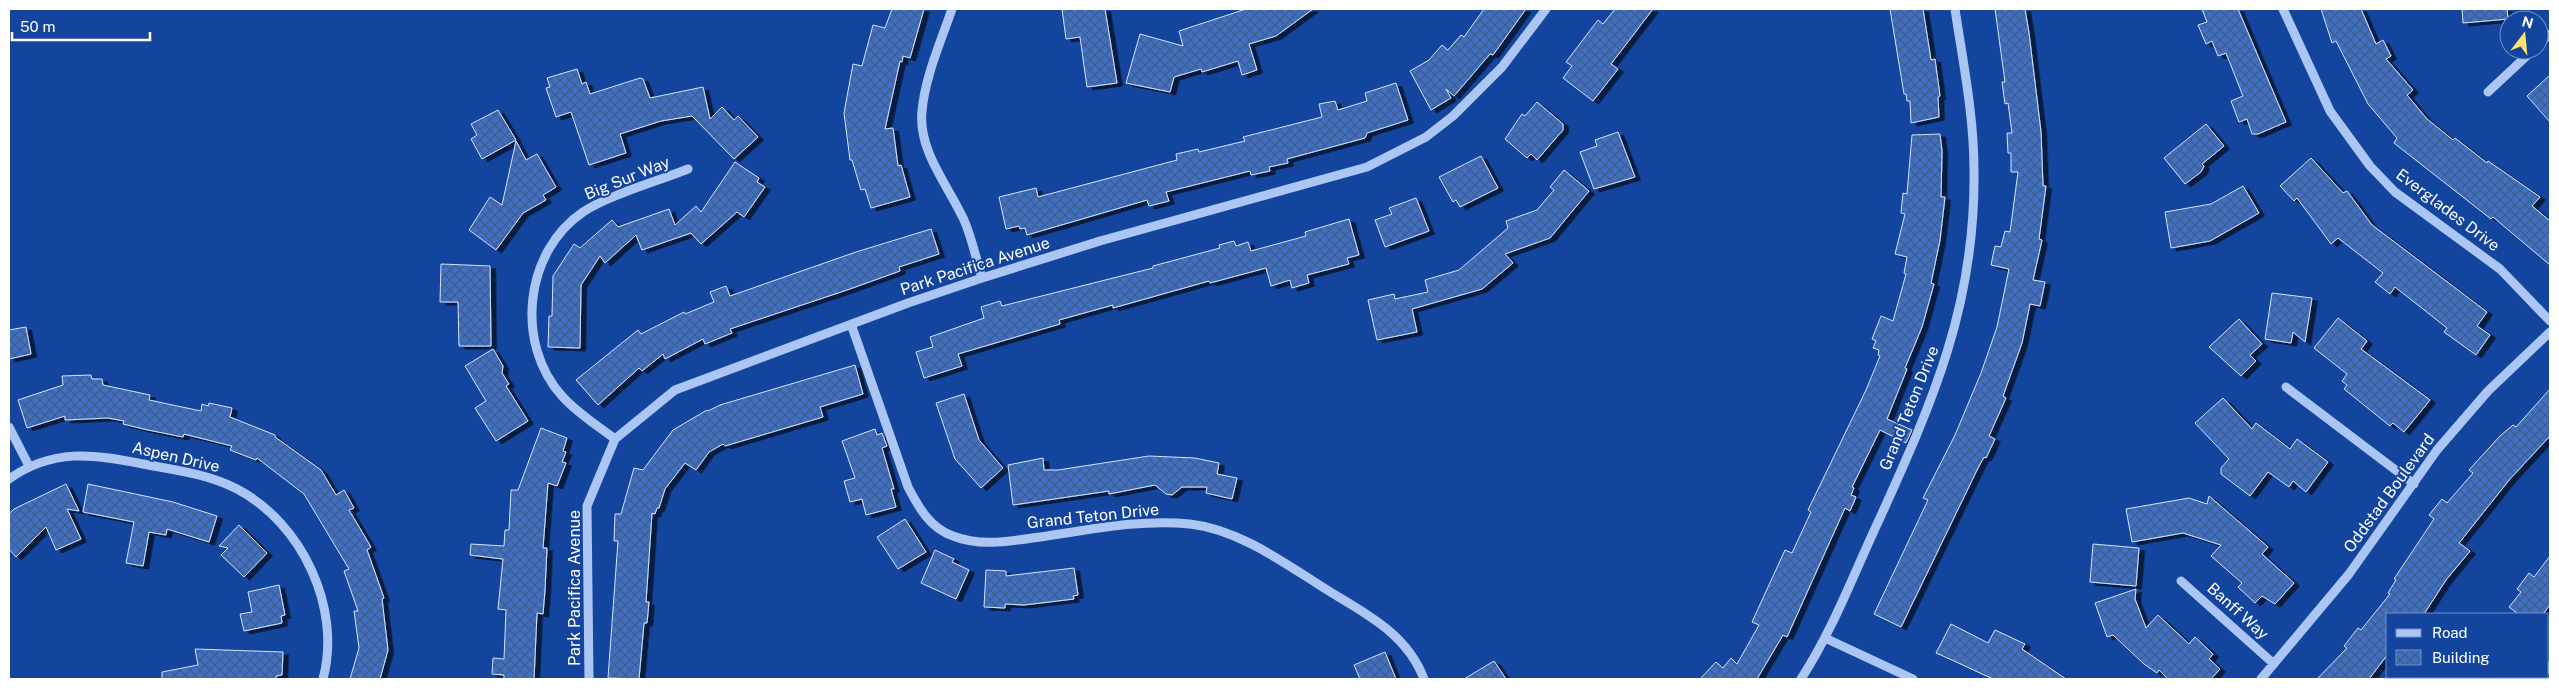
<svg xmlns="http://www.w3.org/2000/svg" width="2559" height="688" font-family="'Public Sans',sans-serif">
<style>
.building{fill:url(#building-cross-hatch);stroke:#d4e4fd;filter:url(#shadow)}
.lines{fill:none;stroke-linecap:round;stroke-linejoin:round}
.minor{stroke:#acc6f4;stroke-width:9}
.labels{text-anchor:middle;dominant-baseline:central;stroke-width:4;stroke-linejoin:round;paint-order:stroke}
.street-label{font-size:16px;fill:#fff;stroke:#13459f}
</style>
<defs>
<pattern id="building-cross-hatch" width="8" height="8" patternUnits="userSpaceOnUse" patternTransform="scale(1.25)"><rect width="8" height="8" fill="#3d6fc6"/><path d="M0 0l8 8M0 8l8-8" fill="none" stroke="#455c83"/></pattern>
<filter id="shadow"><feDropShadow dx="5.5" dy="3" stdDeviation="0" flood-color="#0009"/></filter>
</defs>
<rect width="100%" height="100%" fill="#13459f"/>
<!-- building -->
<path class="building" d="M892 9H924L910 58 903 56 902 62 900 61 885 129 893 128 898 166 901 165 910 197 871 208 865 189 861 190 852 160H850L844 113 853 64 862 66 873 25 885 28Z
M1062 9H1105L1117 83 1087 87 1080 37 1066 39Z
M1246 9H1313L1276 36 1249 44 1257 70 1242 75 1238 61 1202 72 1201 69 1174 77 1170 92 1126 83 1140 34 1183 46 1179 31Z
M1484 9H1526L1493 55 1490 54 1454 96 1446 89 1451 98 1431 110 1410 71 1429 60 1442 45 1448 50 1461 35 1464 37Z
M1615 9H1653L1611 64 1618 69 1593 101 1563 78 1572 66 1566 62 1598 20 1603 24Z
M1890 9H1923L1931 60 1935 59 1940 96 1938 97 1939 117 1911 123 1910 101H1907L1906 94H1904Z
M1995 9H2025L2029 33 2041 132 2043 186H2046L2039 239 2042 240 2033 280 2045 282 2040 306 2030 304 2022 343 2003 396 2006 398 1989 436 1995 439 1986 458 1984 457 1978 468 1901 627 1874 614 1928 500 1923 498 1955 435 1981 373 1997 327 2009 269 1991 265 1995 246 2001 247 2005 231 2010 232 2018 172H2011V153H2008L2007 133H2012L2008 103 2005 104 2002 82H2005Z
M2202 9H2238L2286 122 2258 134H2252L2247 119 2239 122 2231 101 2243 96 2226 53 2218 56 2212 41 2206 44 2198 25 2207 22Z
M2321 9H2361L2376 44 2383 40 2391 56 2386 59 2413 90 2407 95 2427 119 2453 140 2455 138 2487 163 2488 161 2540 197 2532 206 2550 221V265L2493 217 2491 219 2394 143 2397 138 2368 104 2336 41 2332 43Z
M2462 9H2507L2508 19 2463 23Z
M577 69 582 84 586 82 590 94 640 78 643 79 650 98 703 87 710 119 722 107 734 120 738 116 758 137 734 159 692 116 661 121 620 134 626 153 589 165 571 112 556 117 546 88 550 87 547 78Z
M2550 75V122L2527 96Z
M1396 83 1408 120 1367 133 1365 138 1287 159 1288 163 1269 167 1270 171 1251 175 1250 171 1166 192 1169 201 1149 206 1147 200 1027 235 1025 228 1020 229 1019 226 1006 229 999 197 1036 188 1038 197 1177 160 1176 154 1198 149 1199 152 1245 141 1243 137 1322 117 1319 104 1335 101 1338 110 1367 101 1365 93Z
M1537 102 1563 124V130L1537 160 1531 154 1527 158 1505 139 1522 114 1525 116Z
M498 110 516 140 482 159 471 139 477 135 471 124Z
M2206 124 2224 146 2202 164 2204 166 2201 172 2185 184 2164 158Z
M1618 132 1635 177 1594 189 1580 152 1597 146 1595 140Z
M1940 134 1942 151 1941 197H1945L1940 240 1931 283 1934 284 1922 327 1905 368 1907 369 1887 419 1912 430 1906 443 1880 430 1852 487 1854 488 1851 495 1856 497 1850 511 1845 508 1787 637 1783 635 1757 679H1700L1716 662 1723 668 1731 658 1737 664 1759 625 1752 622 1785 550 1792 553 1811 512 1808 510 1866 390 1880 356 1878 355 1879 350 1873 348 1876 341 1872 339 1881 316 1893 321 1906 274 1904 273 1907 257 1895 254 1905 214 1901 213 1903 193 1907 194 1912 135Z
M516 141 526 160 537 154 556 187 543 195 546 200 523 213 496 250 469 230 490 197 502 205Z
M1481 156 1498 188 1460 207 1456 200 1453 202 1439 177Z
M2311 158 2343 193 2347 191 2372 225 2487 312 2477 326 2490 335 2476 355 2444 332 2447 328 2395 287 2390 294 2375 282 2383 273 2338 238 2331 244 2297 198 2294 201 2280 186Z
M735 162 759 178 757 182 765 187 744 217 737 212 701 244 691 233 642 250 636 235 605 263 600 256 581 285 580 348 548 347 549 316H552L553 276 574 244 580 248 612 220 618 227 669 209 675 225 696 206 701 212Z
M1564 170 1589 191 1550 238 1505 254 1513 263 1482 289 1412 309 1417 332 1377 340 1368 300 1394 294 1395 299 1428 292 1425 280 1459 270 1508 228 1506 221 1537 210 1554 190 1550 187Z
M2243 186 2259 213 2210 241 2171 248 2165 212 2211 204Z
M1416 198 1429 231 1385 247 1375 220 1392 214 1389 208Z
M1349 219 1359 255 1347 258 1349 264 1307 275 1309 283 1292 288 1290 280 1271 286 1266 268 1210 283 1209 281 1113 308V305L1059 320 1060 324 958 354 962 366 924 378 916 352 933 347 930 337 984 318 981 307 1000 301 1002 306 1153 268V266L1220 248 1219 245 1234 241 1236 246 1248 242 1251 251 1306 236 1305 232Z
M931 229 939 254 899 267 900 271 847 290 730 329 732 333 705 344 703 339 665 359 663 354 642 371 639 368 598 405 576 380 638 330 641 334 684 312 685 314 714 302 710 292 726 286 730 296 856 252Z
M441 264 490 266 491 346H459L458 302H440Z
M2272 293 2312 298 2305 342 2293 332 2291 343 2265 339Z
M2338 318 2367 341 2361 349 2430 400 2404 432 2393 423 2390 426 2344 389 2347 385 2342 381 2347 374 2314 348Z
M2239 319 2262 344 2250 355 2256 361 2241 376 2209 347Z
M26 327 31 354 9 359V330Z
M493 349 503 366 502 373 509 384 506 386 528 421 496 441 475 408 486 401 465 366Z
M855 365 863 394 820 407 823 417 725 446 723 444 709 452 696 470 685 463 665 489 659 508H657L655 514 652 513 646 602H649L647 623H644L639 679 608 678 618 541H614L615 514H621L634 468 643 470 673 430 707 410 708 411 720 405Z
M91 375 92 379H102L103 385 150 395 149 400 201 411 202 404 208 406 209 403 232 408 230 417 275 435V437L321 470 336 495 344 490 354 508 349 510 371 547 367 550 384 598 382 599 388 650 380 679H350L359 648 354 611H358L344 571 349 569 304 494 257 458 256 460 230 450 232 446 184 434 183 437 148 430 123 424 124 421 108 418 65 420V416L27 428 18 400 63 385 62 376Z
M2550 389V436L2510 479 2459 543 2470 551 2446 580 2424 614H2388V654L2369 679H2317L2347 648 2344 646 2358 628 2361 630 2390 594 2388 593 2396 580 2394 579 2434 519 2429 515 2442 499 2447 503 2473 473 2469 470 2500 436 2513 425 2516 427Z
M964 394 979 440 1003 468 981 488 955 459 936 403Z
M2223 398 2252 429 2256 423 2290 449 2297 439 2328 462 2306 492 2293 481 2289 487 2268 472 2250 496 2221 474V468L2229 459 2195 423Z
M541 428 567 438 563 451 566 452 562 462 566 463 557 486 548 483 543 548H547L545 590 543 614 537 613 534 679H504V675L492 674 493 658 504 659 506 610 498 609 503 559 470 555 471 544 504 546 505 530H509L511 490H518Z
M875 429 877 435 882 433 887 446 882 448 894 489H891L896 507 866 515 862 499 850 502 844 481 855 478 842 441Z
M1149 456 1195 458 1219 463 1217 474 1237 478 1232 499 1206 493 1207 487H1182L1172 495 1166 494 1155 485 1109 494V491L1013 505 1008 465 1043 458 1044 470H1058Z
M66 484 79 511 67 509 81 539 56 550 46 527 16 557 9 549V514L14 509Z
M88 484 173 502 217 516 209 542 167 529 166 535 149 532 143 566 126 563 134 522 83 512Z
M2209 496 2268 547 2262 554 2294 583 2275 604 2262 596 2255 603 2238 587 2242 583 2211 556 2221 545 2183 533 2132 542 2126 509 2189 498 2207 504Z
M905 519 926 552 898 569 877 537Z
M239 525 267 553 244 577 221 555 228 548 219 546Z
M2093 544 2139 548 2136 586 2090 582Z
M935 550 954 559 952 562 969 570 956 599 921 583Z
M2550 556V605L2543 614H2518L2509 607 2521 592 2517 589 2529 573 2534 577Z
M1074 568 1078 595 1073 596 1074 599 1024 605 1005 604V608L984 607 986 570 1006 571V576Z
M279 585 285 615 281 616 282 623 244 631 240 614 252 612 248 592Z
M2136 589 2135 599 2146 628 2158 615 2189 644 2195 637 2213 654 2209 659 2220 669 2211 679H2168L2159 670 2157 673 2144 664 2113 635 2107 637 2095 603Z
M1951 624 1988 643 1995 630 2025 644 2022 649 2066 679H1993L1952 660 1936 653Z
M195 649 283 652 282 675 276 676V679H162V672L198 665Z
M1385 652 1396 679H1360L1354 665Z
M1494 661 1506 679H1464Z"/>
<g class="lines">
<!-- minor -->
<path class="minor" d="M952 9C941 41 925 77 922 111 918 151 948 185 964 220 972 238 976 259 982 278
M2283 9 2330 111 2370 166 2395 192 2500 269 2550 321
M2539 44 2550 34
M2488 92 2533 50
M851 324 908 487C919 508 930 528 953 536 983 548 1015 540 1047 536 1094 529 1142 519 1190 524 1242 530 1288 566 1332 593 1369 615 1408 636 1424 679
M2286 387 2414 484
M9 427 29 466
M615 439C598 426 577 413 562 396 515 344 524 252 583 212 609 195 658 181 688 169
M9 479C53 448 93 454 143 464 175 470 208 474 237 489 302 523 342 608 323 679
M2181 581 2274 664
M1825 638 1913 679
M2548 669 2550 666
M589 679 587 506 615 439 675 390 908 303 982 278 1100 241 1367 167 1426 137 1453 116 1502 67 1546 9
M1801 679C1833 630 1854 573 1879 520 1933 401 1976 304 1974 170 1974 116 1963 62 1955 9
M2261 679 2349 574 2437 450 2488 391 2550 332
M2540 679 2542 677"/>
</g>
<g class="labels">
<!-- street labels -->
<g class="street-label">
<text transform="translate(627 178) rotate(-22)">Big Sur Way</text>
<text transform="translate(2448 210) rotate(37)">Everglades Drive</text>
<text transform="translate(975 266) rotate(-18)">Park Pacifica Avenue</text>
<text transform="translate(1909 408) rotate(-68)">Grand Teton Drive</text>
<text transform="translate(176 457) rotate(13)">Aspen Drive</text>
<text transform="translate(2389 493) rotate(-54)">Oddstad Boulevard</text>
<text transform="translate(1093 516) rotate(-6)">Grand Teton Drive</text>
<text transform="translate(574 588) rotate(-90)">Park Pacifica Avenue</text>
<text transform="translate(2238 611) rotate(42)">Banff Way</text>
</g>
</g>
<!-- border -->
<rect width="2559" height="688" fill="none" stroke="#ffffff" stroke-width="20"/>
<!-- legend -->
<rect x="2386" y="613" width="162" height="65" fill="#13459f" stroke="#718fc5"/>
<rect x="2396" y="629" width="25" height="8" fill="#acc6f4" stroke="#718fc5"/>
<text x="2432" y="638" font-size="15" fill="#ffffff">Road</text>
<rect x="2396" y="650" width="25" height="15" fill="url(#building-cross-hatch)" stroke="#718fc5"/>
<text x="2432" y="663" font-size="15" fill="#ffffff">Building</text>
<!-- north arrow -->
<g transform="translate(2524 35) rotate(16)"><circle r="24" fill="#13459f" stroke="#718fc5"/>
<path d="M0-4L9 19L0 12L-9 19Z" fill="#ffe16f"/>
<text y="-8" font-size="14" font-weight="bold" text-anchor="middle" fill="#ffffff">N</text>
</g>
<!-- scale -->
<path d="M12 32v8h138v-8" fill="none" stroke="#ffffff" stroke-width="2.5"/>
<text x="20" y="32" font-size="15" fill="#ffffff" stroke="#13459f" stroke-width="4" paint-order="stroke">50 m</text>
</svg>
